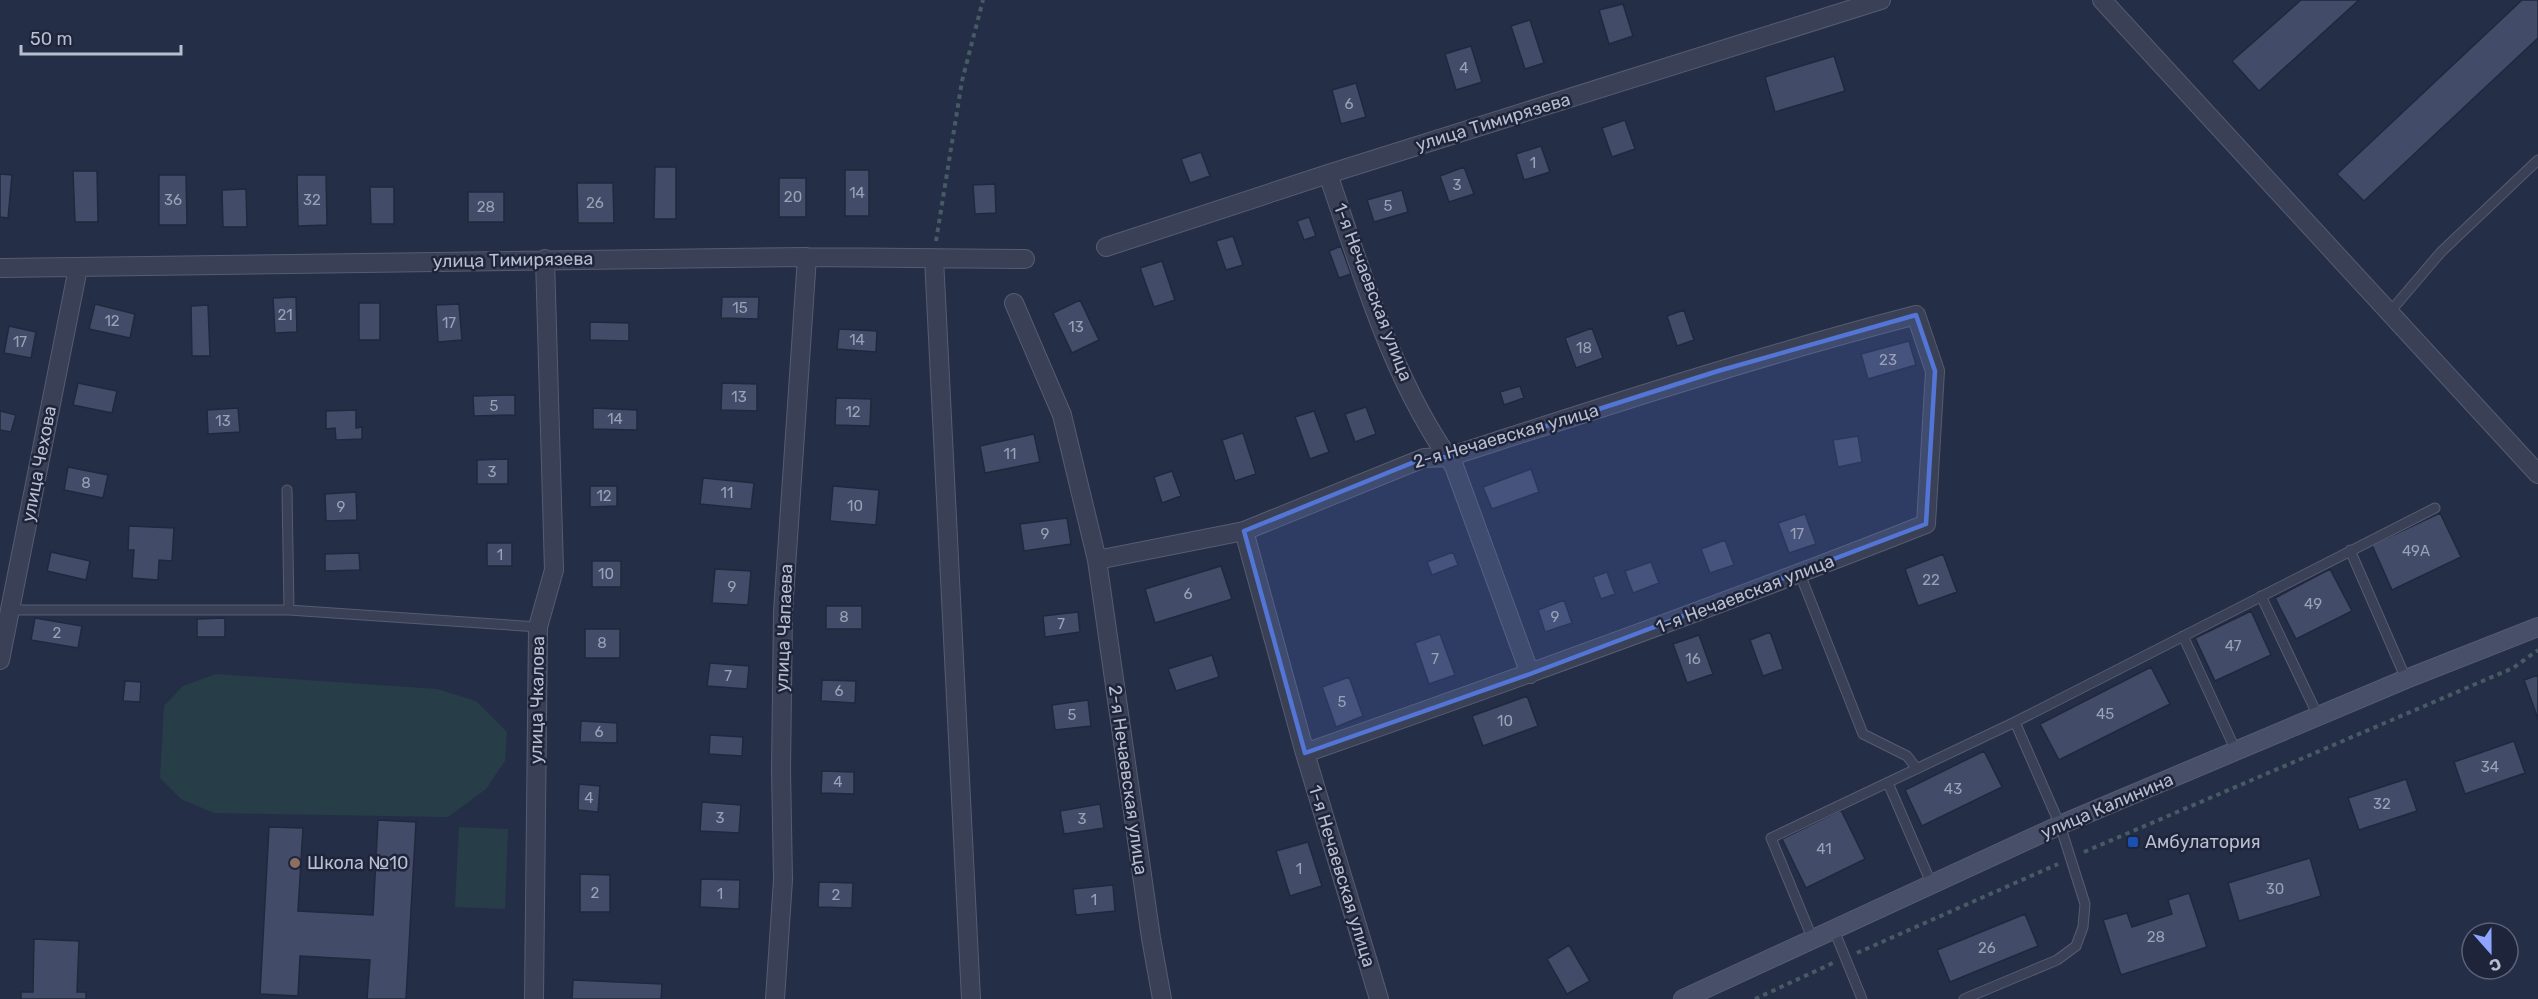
<svg xmlns="http://www.w3.org/2000/svg" width="2538" height="999" font-family="Rubik,sans-serif">
<style>
.green{fill:#273e48}
.building{fill:#424b67;stroke:#21283d;stroke-width:1.5}
.lines{fill:none;stroke-linecap:round;stroke-linejoin:round}
.lane-casing{stroke:#565c70;stroke-width:11}
.street-casing{stroke:#565c70;stroke-width:20}
.secondary-casing{stroke:#565c70;stroke-width:20}
.path{stroke:#465b63;stroke-width:4;stroke-dasharray:4.5 4.5;stroke-linecap:butt}
.lane{stroke:#3a4156;stroke-width:9}
.street{stroke:#3a4156;stroke-width:18}
.secondary{stroke:#484f69;stroke-width:18}
.marked{fill:#5375d5;fill-opacity:0.2;stroke:#5375d5;stroke-width:4.5;stroke-linejoin:round}
.transit-dot{fill:#1a4fb4;stroke:#1e253b;stroke-width:2}
.education-dot{fill:#8d6e63;stroke:#1e253b;stroke-width:2}
.labels{text-anchor:middle;dominant-baseline:central;stroke-width:5;stroke-linejoin:round;paint-order:stroke}
.number-label{font-size:15px;fill:#9aa0b5}
.street-label{font-size:18px;fill:#b8bdcf;stroke:#1e253b}
.poi-label{font-size:18px;fill:#b8bdcf;stroke:#1e253b;text-anchor:start}
</style>
<rect width="100%" height="100%" fill="#252e47"/>
<!-- green -->
<path class="green" d="M216 674 437 689 476 701 507 732 505 761 486 789 448 817 214 813 181 799 160 778 164 706 183 686Z
M459 827 508 829 505 909 455 907Z"/>
<!-- building -->
<path class="building" d="M2301 0H2359L2259 91 2232 61Z
M2522 0H2538V38L2364 201 2337 174Z
M1623 4 1633 36 1609 44 1599 10Z
M1530 20 1544 63 1525 69 1511 26Z
M1471 46 1482 82 1456 90 1445 54Z
M1834 56 1845 91 1775 112 1765 77Z
M1356 83 1366 117 1341 124 1332 90Z
M1625 120 1635 149 1612 157 1602 128Z
M1541 146 1550 172 1524 180 1516 154Z
M1201 152 1210 176 1190 183 1181 159Z
M655 167H676V219H654Z
M1464 167 1474 194 1449 202 1440 176Z
M845 170H869V216H845Z
M73 171H97L98 222H75Z
M0 174 12 175 8 218 0 217Z
M159 175H186L187 225H159Z
M297 175H326L327 225 298 226Z
M779 178H806V217H779Z
M577 183H613L614 223H578Z
M995 184 996 213 975 214 973 185Z
M370 187H394V224H371Z
M246 189 247 227H223L222 190Z
M1402 190 1408 212 1374 222 1367 200Z
M468 192H504V222H468Z
M1309 217 1316 236 1304 240 1297 221Z
M1233 236 1243 265 1226 270 1216 241Z
M1341 246 1351 274 1339 278 1329 251Z
M1162 261 1175 300 1154 307 1140 268Z
M296 297 297 332 275 333 273 298Z
M722 297H759L758 319 721 318Z
M1080 300 1099 340 1072 353 1053 313Z
M359 303H380V340H359Z
M95 304 135 314 130 338 89 329Z
M459 304 462 340 438 342 436 305Z
M208 305 210 356H192L191 306Z
M1684 310 1694 340 1677 346 1667 316Z
M590 322 629 323V341L590 340Z
M9 326 36 332 31 358 4 353Z
M1592 328 1603 358 1576 368 1565 338Z
M839 329 877 331 876 352 837 349Z
M1909 341 1916 365 1868 379 1861 354Z
M78 383 117 391 112 413 73 405Z
M722 383 757 384V411L721 410Z
M1520 386 1524 398 1504 405 1500 392Z
M515 395V415L474 416 473 396Z
M836 398 871 399 870 426 835 425Z
M1366 407 1376 434 1355 442 1345 414Z
M238 408 240 432 208 434 207 410Z
M593 408 637 410V430L593 429Z
M356 410V428L362 427V439L336 440 335 428 326 429V411Z
M0 411 16 415 11 432 0 430Z
M1314 411 1329 452 1310 459 1295 417Z
M1243 433 1256 474 1235 481 1222 440Z
M1034 434 1040 462 985 473 980 446Z
M1858 436 1862 462 1838 467 1833 440Z
M508 459V484H477V460Z
M68 467 108 475 103 498 64 490Z
M1531 469 1539 492 1492 509 1483 487Z
M1172 471 1181 496 1162 503 1154 477Z
M703 478 754 483 751 509 700 504Z
M590 486H617V506L590 507Z
M833 486 879 490 876 525 830 521Z
M356 492 357 520 326 521 325 494Z
M2440 513 2461 557 2392 590 2372 545Z
M1805 514 1816 544 1789 553 1778 523Z
M1067 518 1071 544 1024 551 1020 524Z
M129 526 174 528 172 561 159 560 158 580 132 578 134 550H128Z
M1725 540 1734 565 1710 573 1701 549Z
M487 543H512V566H487Z
M51 552 90 561 86 580 47 571Z
M1453 552 1458 565 1432 575 1427 562Z
M359 553 360 570 325 571V554Z
M1943 554 1957 592 1918 606 1905 569Z
M592 561H621V587H592Z
M1651 562 1659 583 1633 593 1625 571Z
M1221 566 1232 599 1155 623 1145 589Z
M715 569 751 571 748 605 712 603Z
M2330 569 2352 611 2296 639 2275 598Z
M1607 572 1615 594 1601 599 1593 577Z
M1564 600 1572 623 1545 632 1538 610Z
M826 606H862V629H826Z
M2251 611 2271 655 2215 681 2195 638Z
M1078 612 1080 632 1045 637 1043 616Z
M35 618 82 626 78 648 31 640Z
M225 618V637H197V619Z
M585 629H620V658H585Z
M1770 632 1783 669 1763 676 1750 640Z
M1440 634 1455 675 1429 684 1415 643Z
M1699 635 1713 674 1687 683 1673 644Z
M1212 655 1219 677 1176 691 1168 669Z
M710 663 749 666 747 689 707 686Z
M2151 667 2170 704 2059 760 2040 724Z
M2538 675V719L2524 680Z
M1349 677 1363 716 1336 727 1322 687Z
M822 680 856 681 855 703 821 701Z
M125 681 141 682 140 702 123 701Z
M1527 696 1538 726 1483 746 1472 716Z
M1088 700 1091 726 1055 730 1052 705Z
M581 721 617 723V743L580 742Z
M710 735 743 737 742 756 709 754Z
M2514 741 2525 773 2465 794 2454 762Z
M1984 751 2002 787 1922 826 1905 790Z
M822 771 854 772V794L821 793Z
M2406 779 2417 811 2359 830 2348 798Z
M579 784 600 786 598 812 578 810Z
M702 802 741 805 739 833 700 831Z
M1100 804 1104 828 1064 834 1060 811Z
M1841 810 1865 859 1806 888 1782 839Z
M378 820 416 822 406 999H367L370 960 300 956 298 996 260 994 269 827 303 828 298 911 373 915Z
M1308 842 1322 886 1290 896 1276 851Z
M2310 858 2321 896 2239 921 2228 883Z
M580 874 610 875V912H580Z
M701 879 740 880 739 909 700 907Z
M819 882 853 883 852 908 818 907Z
M1113 885 1115 911 1076 915 1073 889Z
M2189 893 2207 947 2121 975 2103 920 2127 913 2132 927 2172 914 2168 900Z
M2025 914 2038 946 1950 982 1937 950Z
M34 939 79 941 77 992H86V999H21V992H33Z
M1569 945 1590 981 1567 994 1547 959Z
M573 980 662 984 661 999H572Z"/>
<g class="lines">
<!-- lane casing -->
<g class="lane-casing">
<path id="lane" d="M2389 313 2441 252 2538 160
M287 490 289 610
M2350 550 2406 679
M1800 574 1863 734 1907 756 1917 769
M2261 596 2318 716
M11 610H289L538 627
M2183 636 2236 751
M1888 783 1932 885
M1834 930 1862 999
M1813 940 1771 838 2015 722 2435 508
M1964 999 2057 960 2076 946 2083 927 2085 904 2060 825 2015 722"/>
</g>
<!-- street casing -->
<g class="street-casing">
<path id="street" d="M2102 0 2538 474
M1328 174C1362 273 1392 380 1454 466L1530 674
M1106 247 1328 174 1881 0
M934 258 971 999
M0 268 807 257 1025 259
M1014 303 1062 415 1097 560 1151 938 1162 999
M1244 531 1305 753 1379 999
M1097 560 1244 531 1424 458 1448 457C1603 407 1758 356 1916 315L1935 371 1926 524C1721 605 1513 680 1305 753
M0 660 78 268
M534 999 538 627 554 570 545 259
M775 999 783 880 781 769 783 612 807 257"/>
</g>
<!-- secondary casing -->
<g class="secondary-casing">
<path id="secondary" d="M1683 999 2060 825 2406 679 2538 627"/>
</g>
<!-- path -->
<path class="path" d="M936 241 962 81 983 0
M2084 852 2513 668 2538 650
M1857 953 2058 864
M1755 999 1833 963"/>
<!-- lane -->
<use href="#lane" class="lane"/>
<!-- street -->
<use href="#street" class="street"/>
<!-- secondary -->
<use href="#secondary" class="secondary"/>
</g>
<!-- marked area -->
<path class="marked" d="M1916 315 1935 371 1926 524 1530 674 1305 753 1244 531 1424 458 1448 457 1718 371Z"/>
<!-- markers -->
<rect class="transit-dot" x="2127" y="836" width="12" height="12" rx="3"/>
<circle class="education-dot" cx="295" cy="863" r="6"/>
<g class="labels">
<!-- number labels -->
<g class="number-label">
<text x="1464" y="68">4</text>
<text x="1349" y="104">6</text>
<text x="1533" y="163">1</text>
<text x="1457" y="185">3</text>
<text x="857" y="193">14</text>
<text x="793" y="197">20</text>
<text x="173" y="200">36</text>
<text x="312" y="200">32</text>
<text x="595" y="203">26</text>
<text x="1388" y="206">5</text>
<text x="486" y="207">28</text>
<text x="740" y="308">15</text>
<text x="285" y="315">21</text>
<text x="112" y="321">12</text>
<text x="449" y="323">17</text>
<text x="1076" y="327">13</text>
<text x="857" y="340">14</text>
<text x="20" y="342">17</text>
<text x="1584" y="348">18</text>
<text x="1888" y="360">23</text>
<text x="739" y="397">13</text>
<text x="494" y="406">5</text>
<text x="853" y="412">12</text>
<text x="615" y="419">14</text>
<text x="223" y="421">13</text>
<text x="1010" y="454">11</text>
<text x="492" y="472">3</text>
<text x="86" y="483">8</text>
<text x="727" y="493">11</text>
<text x="604" y="496">12</text>
<text x="855" y="506">10</text>
<text x="341" y="507">9</text>
<text x="1045" y="534">9</text>
<text x="1797" y="534">17</text>
<text x="2416" y="551">49А</text>
<text x="500" y="555">1</text>
<text x="606" y="574">10</text>
<text x="1931" y="580">22</text>
<text x="732" y="587">9</text>
<text x="1188" y="594">6</text>
<text x="2313" y="604">49</text>
<text x="844" y="617">8</text>
<text x="1555" y="617">9</text>
<text x="1061" y="624">7</text>
<text x="57" y="633">2</text>
<text x="602" y="643">8</text>
<text x="2233" y="646">47</text>
<text x="1435" y="659">7</text>
<text x="1693" y="659">16</text>
<text x="728" y="676">7</text>
<text x="839" y="691">6</text>
<text x="1342" y="702">5</text>
<text x="2105" y="714">45</text>
<text x="1072" y="715">5</text>
<text x="1505" y="721">10</text>
<text x="599" y="732">6</text>
<text x="2490" y="767">34</text>
<text x="838" y="782">4</text>
<text x="1953" y="789">43</text>
<text x="589" y="798">4</text>
<text x="2382" y="804">32</text>
<text x="720" y="818">3</text>
<text x="1082" y="819">3</text>
<text x="1824" y="849">41</text>
<text x="1299" y="869">1</text>
<text x="2275" y="889">30</text>
<text x="595" y="893">2</text>
<text x="720" y="894">1</text>
<text x="836" y="895">2</text>
<text x="1094" y="900">1</text>
<text x="2156" y="937">28</text>
<text x="1987" y="948">26</text>
</g>
<!-- street labels -->
<g class="street-label">
<text transform="translate(1493 122) rotate(-17)">улица Тимирязева</text>
<text transform="translate(513 260) rotate(-1)">улица Тимирязева</text>
<text transform="translate(1373 292) rotate(69)">1-я Нечаевская улица</text>
<text transform="translate(1506 436) rotate(-16)">2-я Нечаевская улица</text>
<text transform="translate(39 464) rotate(-79)">улица Чехова</text>
<text transform="translate(1745 594) rotate(-21)">1-я Нечаевская улица</text>
<text transform="translate(784 628) rotate(-88)">улица Чапаева</text>
<text transform="translate(537 700) rotate(-89)">улица Чкалова</text>
<text transform="translate(1128 780) rotate(82)">2-я Нечаевская улица</text>
<text transform="translate(2107 806) rotate(-23)">улица Калинина</text>
<text transform="translate(1342 876) rotate(73)">1-я Нечаевская улица</text>
</g>
<!-- poi labels -->
<g class="poi-label">
<text x="2145" y="842">Амбулатория</text>
<text x="307" y="863">Школа №10</text>
</g>
</g>
<!-- north arrow -->
<g transform="translate(2490 951) rotate(159)"><circle r="28" fill="#1e253b" stroke="#5c6276" stroke-width="1.5"/>
<path d="M0-4.5L10 22L0 15L-10 22Z" fill="#8da5ff"/>
<text y="-9" font-size="16" font-weight="bold" text-anchor="middle" fill="#b8bdcf">С</text>
</g>
<!-- scale -->
<path d="M21 45v9h160v-9" fill="none" stroke="#b8bdcf" stroke-width="3"/>
<text x="30" y="45" font-size="18" fill="#b8bdcf" stroke="#1e253b" stroke-width="4.5" paint-order="stroke">50 m</text>
</svg>
